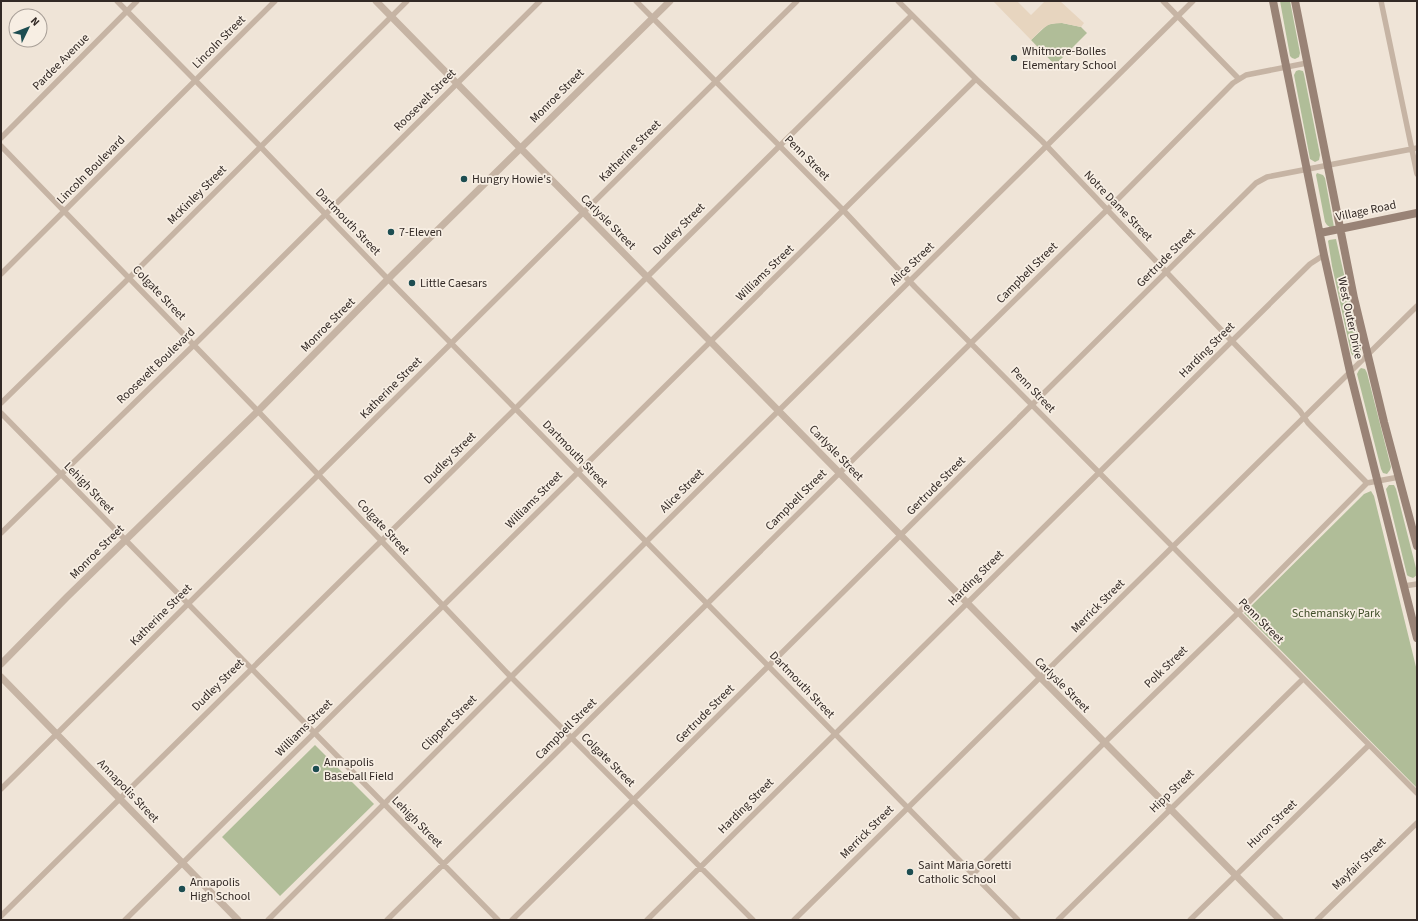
<svg xmlns="http://www.w3.org/2000/svg" width="1418" height="921" font-family="'Source Sans 3',sans-serif">
<style>
.green{fill:#b0bd98}
.plaza{fill:#e7d5bf}
.lines{fill:none;stroke-linecap:round;stroke-linejoin:round}
.minor{stroke:#c6b4a4;stroke-width:5.5}
.tertiary{stroke:#c6b4a4;stroke-width:7}
.secondary{stroke:#998376;stroke-width:8}
.poi-dot{fill:#1d4d51;stroke:#f7eee3;stroke-width:1.5}
.labels{text-anchor:middle;dominant-baseline:central;stroke-width:3.5;stroke-linejoin:round;paint-order:stroke}
.street-label{font-size:12px;fill:#322925;stroke:#f7eee3}
.poi-label{font-size:12px;fill:#322925;stroke:#f7eee3;text-anchor:start}
.park-label{font-size:12px;fill:#414f2a;stroke:#f7eee3}
</style>
<rect width="100%" height="100%" fill="#efe4d7"/>
<!-- green -->
<path class="green" d="M1280 1H1290L1300 53 1299 57 1295 59 1292 58 1290 56Z
M1056 23H1062L1081 27 1087 33 1055 65 1031 40 1047 25Z
M1299 70 1303 71 1304 74 1320 155 1319 160 1315 162 1310 159 1294 75 1296 71Z
M1317 173 1323 175 1325 178 1334 227 1331 228 1327 225 1325 222 1316 175Z
M1336 239 1361 349V354L1357 357 1353 356 1351 353 1332 266 1328 241 1329 240Z
M1361 368 1365 369 1367 373 1391 467 1390 470 1387 474 1383 473 1381 469 1357 374 1359 370Z
M1389 485H1394L1396 489 1417 572V575L1413 578 1408 576 1407 575 1386 489Z
M1371 491 1374 496 1417 671V788L1244 613 1358 500 1364 494Z
M315 745 374 804 280 896 222 837Z"/>
<!-- plaza -->
<path class="plaza" d="M993 1H1017L1031 15 1045 1H1060L1084 23 1081 27 1062 23 1050 24 1042 29 1031 40Z"/>
<g class="lines">
<!-- minor -->
<path class="minor" d="M117 1 254 140 383 274 1018 920
M636 1 844 211 915 287 1417 793
M898 1 976 79 1042 141 1227 336 1300 411 1308 423 1367 483
M1163 1 1239 79
M1381 1 1417 174
M1 138 137 1
M1 146 252 405 511 677 753 920
M1 274 275 1
M1 403 124 283 407 1
M1 413 498 920
M1 533 199 340 540 1
M1404 586 1417 584
M1 789 797 1
M973 874 1104 743 1238 613 1367 483 1399 477
M1 916 511 413 641 283 912 15
M125 920 976 79
M268 920 652 536 1193 1
M387 920 971 343 1111 206 1233 83 1246 75 1307 63
M512 920 1256 183 1267 177 1417 148
M647 920 1232 341 1310 264 1324 255
M794 920 1417 306
M1058 920 1303 679
M1190 920 1369 745
M1317 920 1417 823"/>
<!-- tertiary -->
<path class="tertiary" d="M376 1 1035 672 1280 920
M1 664 67 597 258 411 393 274 670 1
M1 677 238 920"/>
<!-- secondary -->
<path class="secondary" d="M1273 1 1324 255 1350 372 1417 638
M1295 1 1354 298 1384 422 1417 546
M1320 233 1417 213"/>
</g>
<!-- markers -->
<g class="poi-dot">
<circle cx="1014" cy="58" r="4"/>
<circle cx="464" cy="179" r="4"/>
<circle cx="391" cy="232" r="4"/>
<circle cx="412" cy="283" r="4"/>
<circle cx="316" cy="769" r="4"/>
<circle cx="910" cy="872" r="4"/>
<circle cx="182" cy="889" r="4"/>
</g>
<g class="labels">
<!-- street labels -->
<g class="street-label">
<text transform="translate(219 42) rotate(-45)">Lincoln Street</text>
<text transform="translate(61 62) rotate(-45)">Pardee Avenue</text>
<text transform="translate(557 96) rotate(-45)">Monroe Street</text>
<text transform="translate(425 100) rotate(-45)">Roosevelt Street</text>
<text transform="translate(630 151) rotate(-45)">Katherine Street</text>
<text transform="translate(807 158) rotate(45)">Penn Street</text>
<text transform="translate(91 170) rotate(-45)">Lincoln Boulevard</text>
<text transform="translate(197 195) rotate(-45)">McKinley Street</text>
<text transform="translate(1118 206) rotate(46)">Notre Dame Street</text>
<text transform="translate(1366 211) rotate(-12)">Village Road</text>
<text transform="translate(348 222) rotate(46)">Dartmouth Street</text>
<text transform="translate(608 222) rotate(45)">Carlysle Street</text>
<text transform="translate(679 229) rotate(-45)">Dudley Street</text>
<text transform="translate(1166 258) rotate(-45)">Gertrude Street</text>
<text transform="translate(912 264) rotate(-44)">Alice Street</text>
<text transform="translate(765 273) rotate(-44)">Williams Street</text>
<text transform="translate(1027 273) rotate(-45)">Campbell Street</text>
<text transform="translate(159 293) rotate(46)">Colgate Street</text>
<text transform="translate(1350 318) rotate(78)">West Outer Drive</text>
<text transform="translate(328 325) rotate(-45)">Monroe Street</text>
<text transform="translate(1207 350) rotate(-45)">Harding Street</text>
<text transform="translate(156 366) rotate(-44)">Roosevelt Boulevard</text>
<text transform="translate(391 388) rotate(-45)">Katherine Street</text>
<text transform="translate(1033 390) rotate(46)">Penn Street</text>
<text transform="translate(836 453) rotate(46)">Carlysle Street</text>
<text transform="translate(575 454) rotate(46)">Dartmouth Street</text>
<text transform="translate(450 458) rotate(-45)">Dudley Street</text>
<text transform="translate(936 486) rotate(-45)">Gertrude Street</text>
<text transform="translate(89 488) rotate(46)">Lehigh Street</text>
<text transform="translate(682 491) rotate(-45)">Alice Street</text>
<text transform="translate(534 500) rotate(-45)">Williams Street</text>
<text transform="translate(796 500) rotate(-45)">Campbell Street</text>
<text transform="translate(383 527) rotate(47)">Colgate Street</text>
<text transform="translate(97 552) rotate(-45)">Monroe Street</text>
<text transform="translate(976 578) rotate(-45)">Harding Street</text>
<text transform="translate(1098 606) rotate(-45)">Merrick Street</text>
<text transform="translate(161 615) rotate(-45)">Katherine Street</text>
<text transform="translate(1261 621) rotate(45)">Penn Street</text>
<text transform="translate(1166 667) rotate(-44)">Polk Street</text>
<text transform="translate(218 685) rotate(-45)">Dudley Street</text>
<text transform="translate(802 685) rotate(46)">Dartmouth Street</text>
<text transform="translate(1062 685) rotate(45)">Carlysle Street</text>
<text transform="translate(705 714) rotate(-45)">Gertrude Street</text>
<text transform="translate(449 723) rotate(-45)">Clippert Street</text>
<text transform="translate(304 728) rotate(-45)">Williams Street</text>
<text transform="translate(566 729) rotate(-45)">Campbell Street</text>
<text transform="translate(608 760) rotate(45)">Colgate Street</text>
<text transform="translate(128 791) rotate(46)">Annapolis Street</text>
<text transform="translate(1172 791) rotate(-44)">Hipp Street</text>
<text transform="translate(746 806) rotate(-45)">Harding Street</text>
<text transform="translate(417 822) rotate(45)">Lehigh Street</text>
<text transform="translate(1272 824) rotate(-44)">Huron Street</text>
<text transform="translate(867 832) rotate(-45)">Merrick Street</text>
<text transform="translate(1359 864) rotate(-44)">Mayfair Street</text>
</g>
<!-- poi labels -->
<g class="poi-label">
<text x="1022" y="51">Whitmore-Bolles<tspan x="1022" dy="14">Elementary School</tspan></text>
<text x="472" y="179">Hungry Howie's</text>
<text x="399" y="232">7-Eleven</text>
<text x="420" y="283">Little Caesars</text>
<text x="324" y="762">Annapolis<tspan x="324" dy="14">Baseball Field</tspan></text>
<text x="918" y="865">Saint Maria Goretti<tspan x="918" dy="14">Catholic School</tspan></text>
<text x="190" y="882">Annapolis<tspan x="190" dy="14">High School</tspan></text>
</g>
<!-- park labels -->
<g class="park-label">
<text x="1336" y="613">Schemansky Park</text>
</g>
</g>
<!-- border -->
<rect width="1418" height="921" fill="none" stroke="#322925" stroke-width="4"/>
<!-- north arrow -->
<g transform="translate(28 28) rotate(47)"><circle r="19" fill="#f7eee3" stroke="#a89f97"/>
<path d="M0-3L7 15L0 10L-7 15Z" fill="#1d4d51"/>
<text y="-6" font-size="11" font-weight="bold" text-anchor="middle" fill="#322925">N</text>
</g>
</svg>
